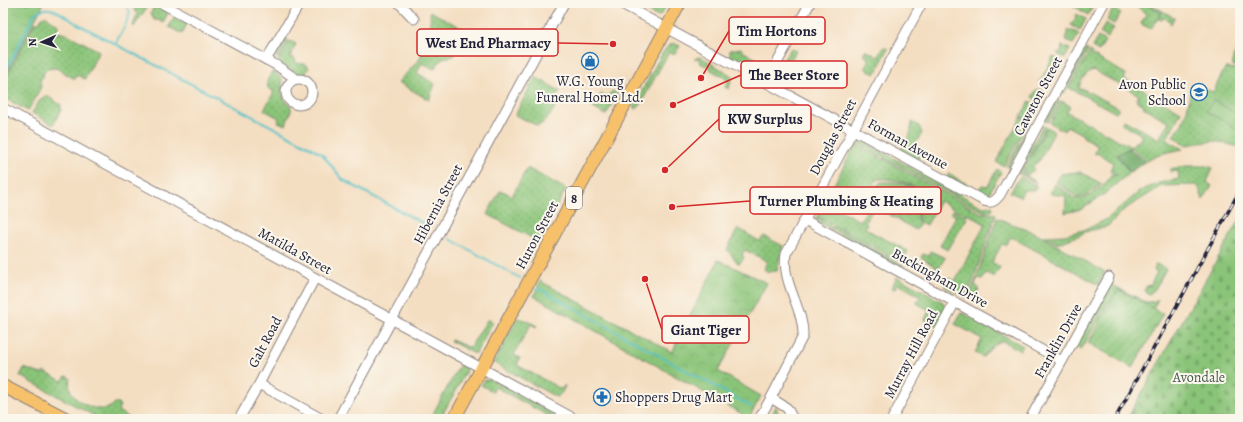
<svg xmlns="http://www.w3.org/2000/svg" width="1243" height="422" font-family="Alegreya,serif">
<style>
.grass{fill:url(#grass-dots);stroke:#56735a}
.forest{fill:url(#forest-crowns);stroke:#486652}
.cemetery{fill:url(#cemetery-stones);stroke:#56735a}
.park{fill:url(#park-crowns);stroke:#56735a}
.garden{fill:url(#garden-furrows);stroke:#56735a}
.pitch{fill:#8ac478;stroke:#56735a}
.lines{fill:none;stroke-linecap:round;stroke-linejoin:round}
.stream{stroke:#54c2c9;stroke-width:2}
.minor-casing{stroke:#8b807e;stroke-width:11}
.major-casing{stroke:#8b807e;stroke-width:14}
.minor{stroke:#fff;stroke-width:9}
.major{stroke:#f6c16b;stroke-width:12}
.rail-casing{stroke:#22223b;stroke-width:3.5}
.rail{stroke:#fbf7ec;stroke-width:2;stroke-dasharray:6;stroke-linecap:butt}
.labels{text-anchor:middle;dominant-baseline:central;stroke-width:4;stroke-linejoin:round;paint-order:stroke}
.shield{fill:#fbf7ec;stroke:#636270;stroke-width:1}
.shield-label{font-size:13px;font-weight:bold;fill:#22223b}
.poi-label{font-size:14px;fill:#22223b;stroke:#fbf7ec}
.street-label{font-size:14px;fill:#22223b;stroke:#fbf7ec}
.park-label{font-size:14px;fill:#465b50;stroke:#fbf7ec}
.leader{fill:none;stroke:#d62828;stroke-width:1.5}
.callout-dot{fill:#d62828;stroke:#fbf7ec;stroke-width:1.5}
.callout{fill:#fbf7ec;stroke:#d62828;stroke-width:1.5}
.callout-label{font-size:15px;text-anchor:middle;font-weight:bold;fill:#22223b}
</style>
<defs>
<pattern id="grass-dots" width="8" height="8" patternUnits="userSpaceOnUse"><rect width="8" height="8" fill="#8ac478"/><path d="M2 2h.1M6 6h.1" fill="none" stroke="#77a869" stroke-width="1.8" stroke-linecap="round"/></pattern>
<pattern id="forest-crowns" width="20" height="18" patternUnits="userSpaceOnUse"><rect width="20" height="18" fill="#6faa68"/><path d="M2 6a3 3 0 1 1 6 0M12 15a3 3 0 1 1 6 0" fill="none" stroke="#5b8a57"/></pattern>
<pattern id="cemetery-stones" width="16" height="16" patternUnits="userSpaceOnUse"><rect width="16" height="16" fill="#8ac478"/><path d="M2 7V4a2 2 0 0 1 4 0v3zM10 15v-3a2 2 0 0 1 4 0v3z" fill="#77a869"/></pattern>
<pattern id="park-crowns" width="20" height="18" patternUnits="userSpaceOnUse"><rect width="20" height="18" fill="#8ac478"/><path d="M2 6a3 3 0 1 1 6 0M12 15a3 3 0 1 1 6 0" fill="none" stroke="#77a869"/></pattern>
<pattern id="garden-furrows" width="10" height="10" patternUnits="userSpaceOnUse"><rect width="10" height="10" fill="#8ac478"/><path d="M-1 1l2-2M0 10L10 0M9 11l2-2" fill="none" stroke="#77a869"/></pattern>
</defs>
<rect width="100%" height="100%" fill="#fbf7ec"/>
<filter id="ink" filterUnits="userSpaceOnUse"><feTurbulence type="fractalNoise" baseFrequency=".025" numOctaves="2"/><feDisplacementMap in="SourceGraphic" scale="8" xChannelSelector="R" yChannelSelector="G"/><feConvolveMatrix kernelMatrix="1 2 1 2 8 2 1 2 1" color-interpolation-filters="sRGB"/></filter>
<filter id="wash" filterUnits="userSpaceOnUse"><feTurbulence type="fractalNoise" baseFrequency=".012" numOctaves="4" result="noise"/><feDisplacementMap in="SourceGraphic" scale="16" xChannelSelector="R" yChannelSelector="G"/><feGaussianBlur stdDeviation="0.9" result="paint"/><feColorMatrix in="noise" values="0 0 0 0 0 0 0 0 0 0 0 0 0 0 0 0 0 1.4 0 .05"/><feComposite in="paint" operator="in"/></filter>
<g filter="url(#wash)">
<rect width="100%" height="100%" fill="#f4dec1"/>
<!-- grass -->
<path class="grass" d="M131 3H149C145 12 139 18 134 27L133 25 137 14Z
M643 3H653L656 5 657 3H668L661 15 658 16 654 15 641 7Z
M1069 3H1082L1084 4 1085 3H1095L1088 15Z
M1133 3H1142L1161 13 1151 29 1141 24 1146 14Z
M1144 3H1149L1173 17 1174 18 1171 24C1169 20 1167 18 1163 18L1162 20 1158 19 1162 12Z
M154 6 168 13 163 23 158 20H154L151 13Z
M1113 9 1121 13 1114 24 1107 20Z
M430 11 469 32 454 56 443 58 434 69 422 63 417 73 435 84 429 100 398 82 419 60 424 48 419 36 422 34 425 35C430 26 431 21 430 11Z
M1077 14 1086 19 1080 30 1071 25 1076 17 1075 15Z
M46 16 58 25V32L69 35 99 51 85 79 77 75 75 79 56 68 46 69 40 81 41 87 28 111 3 97V83L35 23 39 22 42 17Z
M174 17 187 24 182 34 169 27Z
M1106 23 1114 28 1107 38 1100 33Z
M1068 30 1070 32 1072 30 1079 34 1073 44 1065 39Z
M1098 37 1105 41 1099 51 1092 47Z
M286 38 288 40V41L278 59 276 58 277 54Z
M290 41 296 44 290 57 295 59 296 63 305 64 309 67 305 75H301L280 64 278 62Z
M673 43 680 46 675 54 669 52 639 107 635 109 633 107 663 52 667 47Z
M1062 46 1070 49 1065 58 1059 55 1057 53 1061 52Z
M885 47 888 49 875 74 865 68 868 61 867 60 868 57 863 55 865 50 874 54 877 57 879 56C879 52 881 49 885 47Z
M741 48 742 51 766 64 761 73 757 72 730 57V50Z
M791 48 796 51 785 71 789 73 781 86C768 78 786 57 791 48Z
M1085 49 1088 50 1064 94 1062 92Z
M1090 51 1093 53 1092 55 1126 74 1124 79 1181 112 1166 140 1183 149 1164 153 1146 161 1131 147 1117 155 1129 172 1128 174 1103 195 1082 209 1065 213 1066 196 1051 194V190L1055 184 1072 196 1074 198 1082 199 1090 195 1105 184 1112 174 1117 176V175L1110 171 1113 163 1097 153 1096 154 1094 153 1098 145 1083 137V135L1067 126 1064 131 1050 123 1062 101 1070 106 1067 112 1131 147 1135 142H1138L1142 136 1139 134V133L1121 124 1124 120 1159 139 1169 122 1143 107 1144 105 1136 100 1139 95 1093 70C1085 73 1080 81 1079 89L1080 90 1081 88 1119 108 1116 113 1069 88Z
M701 57 732 76 729 89 725 87 728 80 711 70 708 64 706 66 700 63V60L697 59 694 60 696 58Z
M1053 57 1063 61 1048 87 1040 82Z
M1225 68 1240 69V147L1214 141 1186 145 1173 136 1182 124 1187 110 1192 84 1213 92Z
M272 71C287 79 281 80 282 93 283 99 288 103 291 107V111L286 125 278 122 279 118 264 110 274 92 268 88 267 81Z
M535 77 560 91 554 99 558 102C552 112 548 121 538 126L515 115Z
M1039 89 1046 92 1040 103 1032 97 1034 93Z
M612 91 618 94 606 115 593 108 601 94 608 96Z
M45 96H47L61 105V110L53 125 32 113 40 100Z
M1030 101 1038 106 1030 121 1021 116Z
M1058 101H1060L1048 122 1045 121 1055 103Z
M1021 117 1029 122 1004 166 996 162Z
M912 122 919 126 922 133 915 144 918 150 921 152 917 161 900 151 910 135Z
M1031 123 1033 124 1009 167H1006Z
M1043 126 1046 127 1019 175 1016 172Z
M1047 127 1054 132 1040 160 1038 161 1037 163H1035L1033 167 1034 169 1032 172 1031 171 1028 175 1024 172V174L1036 182V183L1021 175Z
M856 140H861L979 205 983 207 992 206 993 208 992 211 985 212 978 209 896 164 884 158 885 157 882 155 881 156 857 142Z
M856 144 972 208 981 213 996 214 967 298 944 286 948 278 955 281 985 224 968 214 967 216 940 201 927 225C924 224 920 223 919 220 916 213 922 208 923 202 925 183 891 178 878 179L875 182 869 200 843 186 840 192 832 188Z
M1185 166H1207L1213 168 1207 182 1212 186 1203 200 1199 188 1197 185 1162 186 1125 209 1108 226 1085 232 1080 235 1059 243H1057L1043 236 1065 235 1087 229 1107 219 1140 191 1159 183 1179 179 1178 171 1170 172V169Z
M527 168 566 189 535 246 532 243V238L487 214 500 191 505 192 512 196Z
M997 169 1001 172 987 197 982 196 948 178V174H949L978 190 982 185 988 186Z
M1076 172H1080L1102 184 1095 189H1094C1088 193 1086 198 1077 197L1056 182 1061 174Z
M1020 177 1037 186 1034 191 1024 190 1020 197 1010 192Z
M881 182C894 182 911 181 918 194 919 197 920 200 920 203 918 211 914 216 920 224L916 230 875 207 865 222 867 224 865 228 875 234 908 251 902 262 817 216 822 207H824L825 206 823 204 828 195 835 199 833 206 860 221 869 206 877 185Z
M953 210 967 218 948 250 940 246 956 216 951 213Z
M817 217 830 225 829 226 832 228 833 226 904 266 902 268 816 221 814 219Z
M997 218 1033 232 1105 272 1099 285 1011 237 1005 245 1002 244 992 262 1000 267 994 277 986 273 982 279 978 278 975 284 979 288 975 302 969 299Z
M738 228 759 241 764 236 783 246C781 254 778 263 777 271 773 271 767 273 764 269L767 261 745 250 742 254 744 258 739 264 727 250Z
M931 251 945 258 938 269 921 257 923 254 929 256Z
M1156 264 1166 269 1155 289 1149 294 1144 291 1147 285 1150 286 1157 272 1154 270Z
M897 277 943 302 945 306V313L937 326 925 320 929 310 917 303 920 296 898 284 895 289 891 288Z
M1109 285H1112L1146 302H1154L1158 300 1152 310 1122 306 1109 301 1081 350 1075 347Z
M961 313 965 314 1023 346 1020 351 1003 341 994 345 983 357 975 353 982 339 955 324Z
M517 318 526 320 537 326 536 327 531 324 514 355 520 358 517 365 561 389 565 385C564 390 561 395 556 397L494 363Z
M487 320H489L493 322 476 353H473L450 341 452 340 467 347 471 346Z
M461 365 465 368 466 371 440 419H430L459 366Z
M24 368 41 374 45 372 62 381 66 376 70 378C69 385 69 391 74 396 80 404 98 412 108 408 111 407 114 404 116 402L120 405 118 411 132 419H100L20 376Z
M491 379 563 419H554L497 388 495 387 493 392 481 385 484 380Z"/>
<!-- forest -->
<path class="forest" d="M1129 148 1145 162 1130 172 1117 155Z"/>
<!-- cemetery -->
<path class="cemetery" d="M1240 219V419H1127Z"/>
<!-- park -->
<path class="park" d="M3 3H44L3 80Z
M1238 51H1240V65L1233 66C1232 59 1233 55 1238 51Z
M718 260 767 283 718 371 761 396 749 418 534 296 540 281 672 352Z
M776 406 780 419H770Z"/>
<!-- garden -->
<path class="garden" d="M1118 289 1163 314 1133 368 1088 343Z"/>
<!-- pitch -->
<path class="pitch" d="M1213 100 1240 116V125L1238 129 1206 111Z"/>
<g class="lines">
<!-- stream -->
<path class="stream" d="M115 44 125 26 130 13 125 3
M3 76 35 13C51 3 60 13 74 22L312 148 322 154 343 180 428 226
M450 239 520 278
M538 288 752 407"/>
</g>
</g>
<g filter="url(#ink)">
<g class="lines">
<!-- minor casing -->
<g class="minor-casing">
<path id="minor" d="M161 3 276 65 296 79
M399 3 414 19
M620 3 984 201C992 204 995 201 1000 195L1104 3
M266 60 300 3
M286 92a13 13 0 1 1 26 0a13 13 0 1 1-26 0Z
M766 83 810 3
M3 108 575 419
M805 220 1062 361
M259 384 322 419
M771 398 787 408 793 419
M239 419 259 384 315 278
M338 419 564 3
M759 419 772 396 803 336C804 308 781 283 786 254L922 3
M892 419 955 302
M1030 419 1109 277"/>
</g>
<!-- major casing -->
<g class="major-casing">
<path id="major" d="M3 386 67 419
M454 419 680 3"/>
</g>
<!-- minor -->
<use href="#minor" class="minor"/>
<!-- major -->
<use href="#major" class="major"/>
<!-- rail casing -->
<g class="rail-casing">
<path id="rail" d="M1115 419 1240 190"/>
</g>
<!-- rail -->
<use href="#rail" class="rail"/>
</g>
</g>
<!-- icons -->
<defs>
<g id="shop-ring" transform="scale(0.9)"><circle r="9.5" fill="#fbf7ec" stroke="#1f6fb2" stroke-width="1.5"/><path d="M-5-2.5h2.3a2.7 3.5 0 0 1 5.4 0H5L5.5 6h-11ZM-1.5-2.5h3a1.5 2.3 0 0 0-3 0Z" fill="#1f6fb2"/></g>
<g id="school-ring" transform="scale(0.9)"><circle r="9.5" fill="#fbf7ec" stroke="#1f6fb2" stroke-width="1.5"/><path d="M0-5L7-2L0 1L-7-2ZM-4 1L0 2.5L4 1V4Q0 6-4 4Z" fill="#1f6fb2"/></g>
<g id="pharmacy-ring" transform="scale(0.9)"><circle r="9.5" fill="#fbf7ec" stroke="#1f6fb2" stroke-width="1.5"/><path d="M-2-6h4v4h4v4h-4v4h-4v-4h-4v-4h4Z" fill="#1f6fb2"/></g>
</defs>
<g fill-rule="evenodd">
<use href="#shop-ring" x="590" y="61"/>
<use href="#school-ring" x="1199" y="92"/>
<use href="#pharmacy-ring" x="602" y="397"/>
</g>
<g class="labels">
<!-- shield labels -->
<rect class="shield" x="566" y="187" width="16" height="22" rx="3"/>
<g class="shield-label">
<text x="574" y="198">8</text>
</g>
<!-- poi labels -->
<g class="poi-label">
<text x="590" y="81">W.G. Young<tspan x="590" dy="16">Funeral Home Ltd.</tspan></text>
<text x="1186" y="84" text-anchor="end">Avon Public<tspan x="1186" dy="16">School</tspan></text>
<text x="615" y="397" text-anchor="start">Shoppers Drug Mart</text>
</g>
<!-- street labels -->
<g class="street-label">
<text transform="translate(1038 96) rotate(-62)">Cawston Street</text>
<text transform="translate(833 137) rotate(-62)">Douglas Street</text>
<text transform="translate(908 144) rotate(29)">Forman Avenue</text>
<text transform="translate(438 204) rotate(-62)">Hibernia Street</text>
<text transform="translate(537 235) rotate(-62)">Huron Street</text>
<text transform="translate(295 251) rotate(29)">Matilda Street</text>
<text transform="translate(940 278) rotate(29)">Buckingham Drive</text>
<text transform="translate(1058 341) rotate(-61)">Franklin Drive</text>
<text transform="translate(265 342) rotate(-62)">Galt Road</text>
<text transform="translate(911 354) rotate(-62)">Murray Hill Road</text>
</g>
<!-- park labels -->
<g class="park-label">
<text x="1199" y="377">Avondale</text>
</g>
</g>
<!-- callouts -->
<path class="leader" d="M701 78L729 31M613 44L558 43M673 105L741 75M665 170L719 119M672 207L750 201M645 279L662 330"/>
<g class="callout-dot">
<circle cx="701" cy="78" r="4"/>
<circle cx="613" cy="44" r="4"/>
<circle cx="673" cy="105" r="4"/>
<circle cx="665" cy="170" r="4"/>
<circle cx="672" cy="207" r="4"/>
<circle cx="645" cy="279" r="4"/>
</g>
<g class="callout">
<rect x="729" y="17" width="96" height="27" rx="4"/>
<rect x="417" y="29" width="141" height="27" rx="4"/>
<rect x="741" y="61" width="106" height="27" rx="4"/>
<rect x="719" y="105" width="92" height="27" rx="4"/>
<rect x="750" y="187" width="191" height="27" rx="4"/>
<rect x="662" y="316" width="87" height="27" rx="4"/>
</g>
<g class="callout-label">
<text x="777" y="36">Tim Hortons</text>
<text x="488" y="48">West End Pharmacy</text>
<text x="794" y="80">The Beer Store</text>
<text x="765" y="124">KW Surplus</text>
<text x="846" y="206">Turner Plumbing &amp; Heating</text>
<text x="706" y="335">Giant Tiger</text>
</g>
<!-- margin -->
<rect width="1243" height="422" fill="none" stroke="#fbf7ec" stroke-width="16"/>
<!-- north arrow -->
<g transform="translate(42 42) rotate(267)" stroke="#fbf7ec" stroke-width="3" paint-order="stroke">
<path d="M0-3L7 15L0 10L-7 15Z" fill="#22223b"/>
<text y="-6" font-size="11" font-weight="bold" text-anchor="middle" fill="#22223b">N</text>
</g>
</svg>
